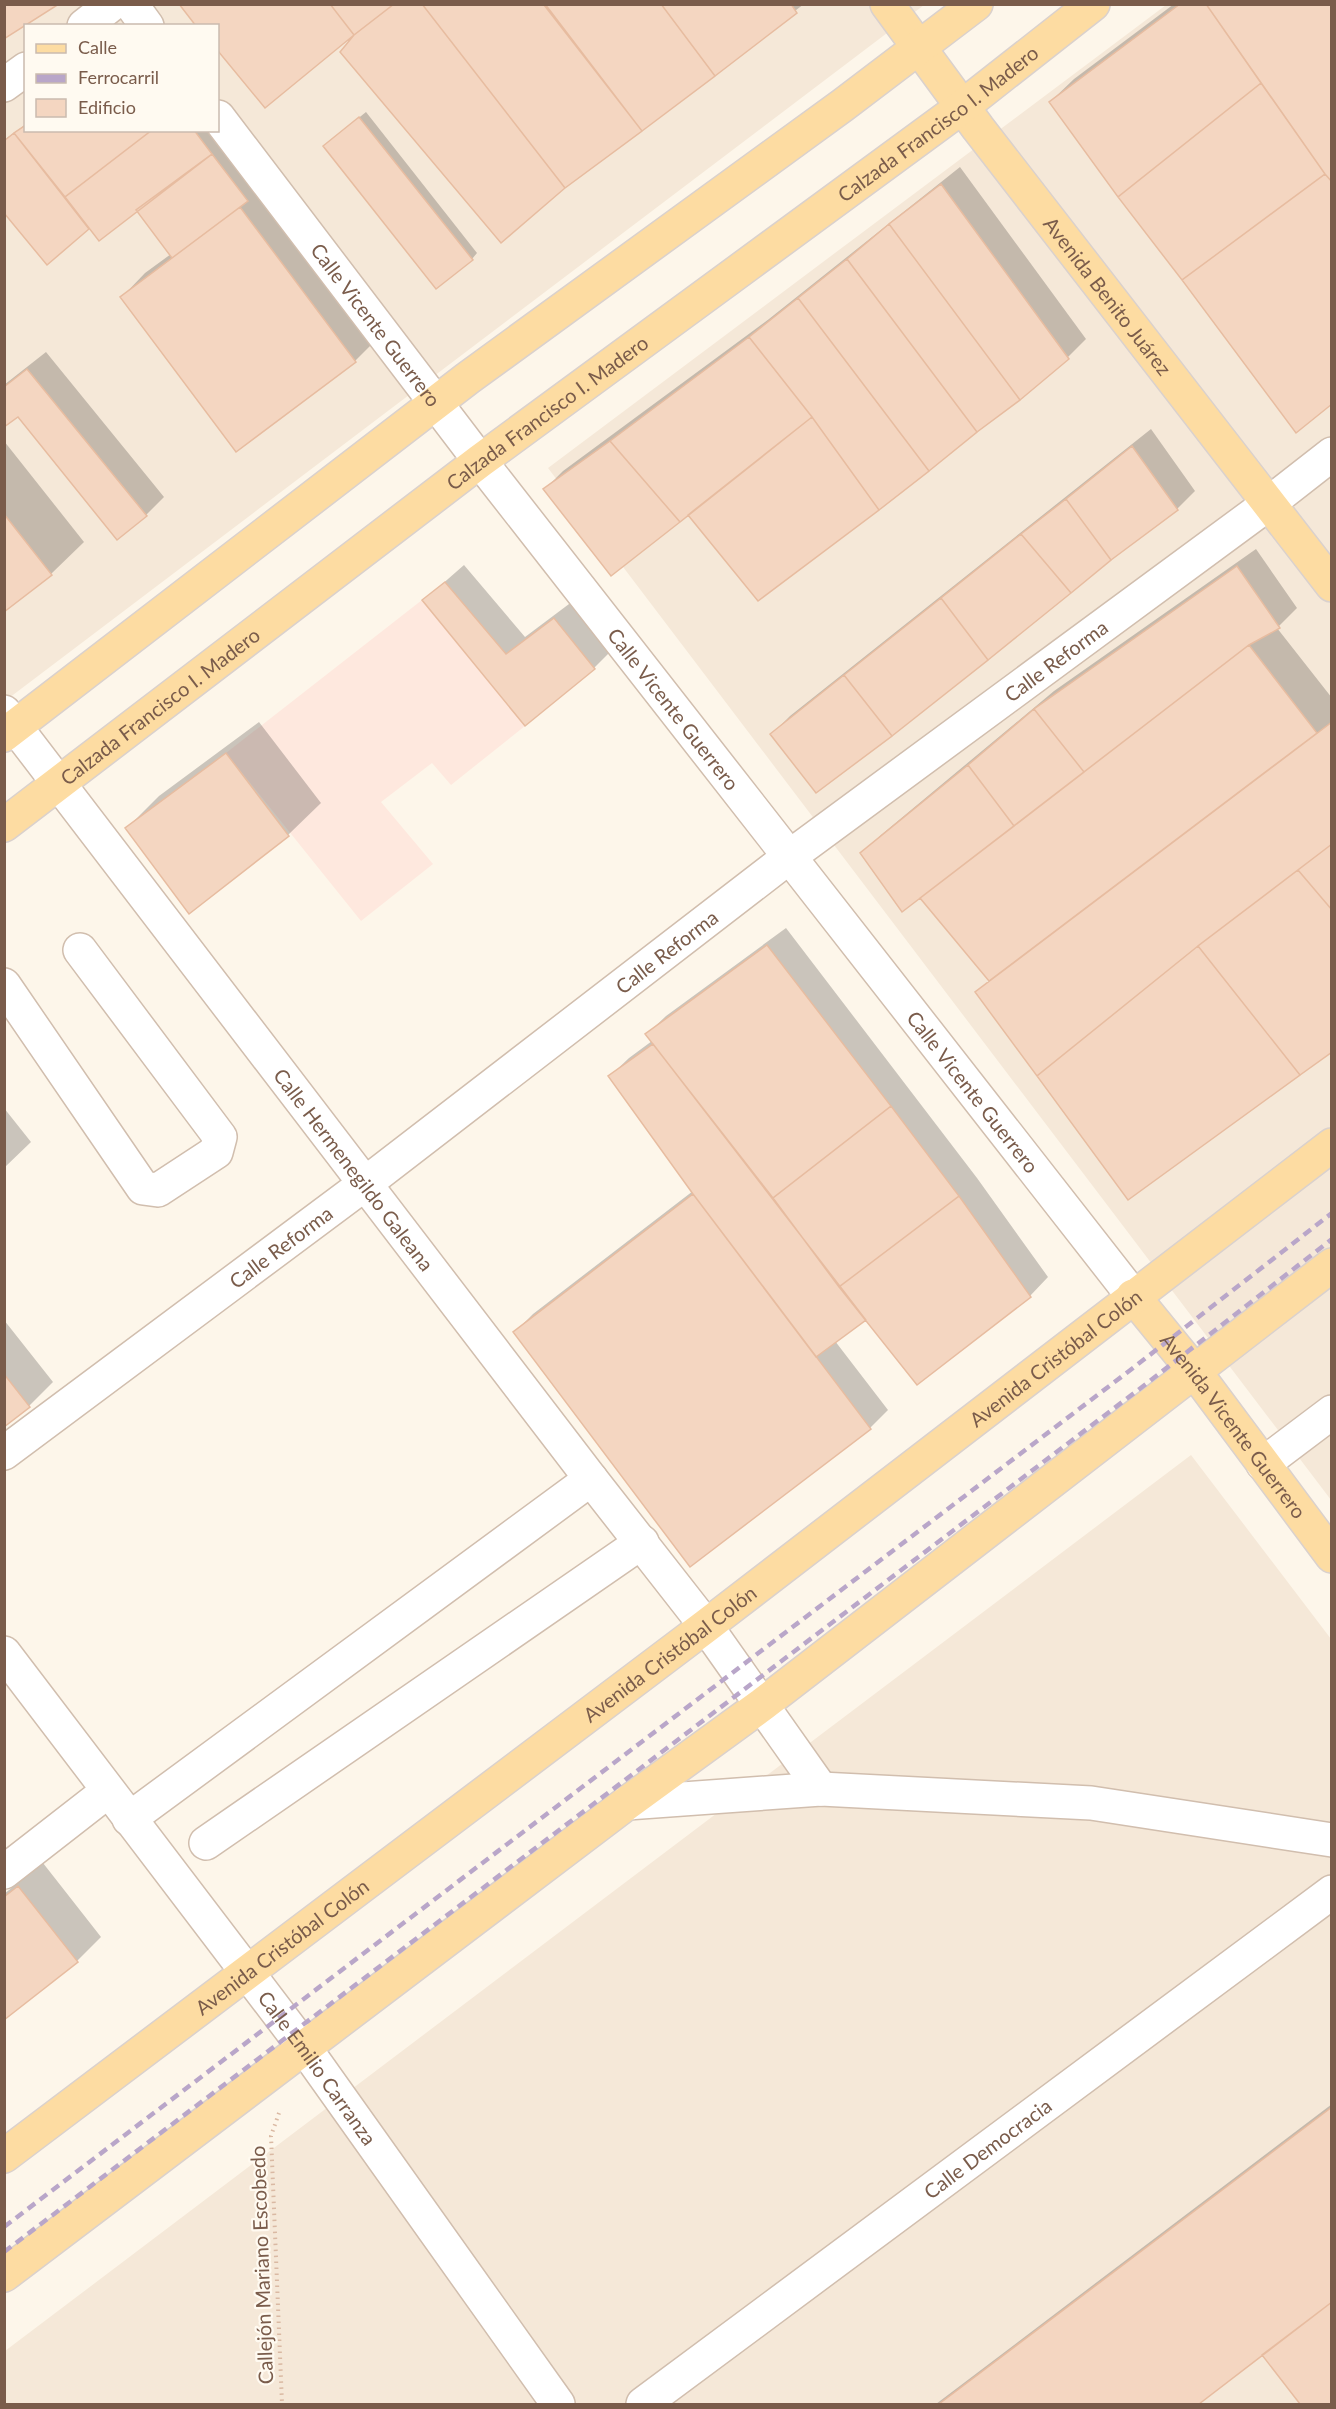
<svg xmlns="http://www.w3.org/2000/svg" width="1336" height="2409" font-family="Lato,sans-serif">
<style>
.residential{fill:#f5e8d8;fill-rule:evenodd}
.commercial{fill:#fee8de}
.shadow{fill:#0003}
.building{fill:#f4d6c1;stroke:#e7bca0;stroke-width:1.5}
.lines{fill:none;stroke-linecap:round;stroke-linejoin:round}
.minor-casing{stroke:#d1beae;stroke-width:36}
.major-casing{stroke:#dad1cd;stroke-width:36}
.path{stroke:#dab9a3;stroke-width:4;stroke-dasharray:1.5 4.5;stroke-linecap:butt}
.minor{stroke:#fff;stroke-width:33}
.major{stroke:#fddca2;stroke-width:33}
.rail{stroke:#b9a6c9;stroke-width:4.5;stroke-dasharray:9 6;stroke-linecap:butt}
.labels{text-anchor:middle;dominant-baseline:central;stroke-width:4.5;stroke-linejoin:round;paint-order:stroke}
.street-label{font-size:20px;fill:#7a5c4b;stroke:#fffaf1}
</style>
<rect width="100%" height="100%" fill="#fdf6ea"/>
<!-- residential -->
<path class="residential" d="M5 5H924L5 701ZM26 26H218V130H26Z
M1166 5H1331V1500L548 468Z
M1191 1455 1331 1639V2404H5V2351Z"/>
<!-- commercial -->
<path class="commercial" d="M422 600 525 726 451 785 432 763 381 802 433 864 361 921 226 753Z"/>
<!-- shadow -->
<path class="shadow" d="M181 4H804L564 187 360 30 265 106 218 48V26Z
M1174 4H1332V402L1050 102 1074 79Z
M366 112 477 253 472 259 330 141Z
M26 124V130H218L379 337 355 361 122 297 145 273 171 254 138 209 90 227 47 263 4 211V140Z
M960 167 1086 339 1068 357 878 509 689 513 545 489 563 471 769 319Z
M46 352 164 497 146 515 18 415 4 425V385Z
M1151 429 1195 491 1177 509 772 734 790 716Z
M4 441 84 542 51 574 4 611Z
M1256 549 1297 608 1277 628 1332 698V1049L977 992 990 980 920 896 862 853 881 835 1054 691Z
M464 565 525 637 573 601 612 650 594 668 525 724 424 600Z
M259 722 321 803 288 835 127 828 159 796Z
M786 928 977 1178 1048 1277 1030 1296 866 1318 835 1341 888 1410 870 1428 515 1332 533 1314 693 1191 610 1076 629 1058 652 1041 647 1034 666 1016Z
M4 1108 31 1142 4 1168Z
M4 1320 53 1382 29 1406 4 1425Z
M43 1863 101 1937 77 1961 4 2018V1894Z
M1332 2104V2404H1302L1263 2353 1196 2404H936Z"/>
<!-- building -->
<path class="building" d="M4 4H59L4 39Z
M179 4H330L354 35 265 108 218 51V26H196Z
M330 4H394L354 35Z
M394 4H422L565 188 501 243 340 52 354 35Z
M422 4H545L642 131 565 188Z
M661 4H791L797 13 715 76Z
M661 4 715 76 642 131 544 5Z
M1180 4H1206L1261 83 1118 197 1049 102Z
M1206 4H1332V182L1325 174Z
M1261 83 1325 174 1182 280 1118 197Z
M359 117 473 260 436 289 323 146Z
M26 125V130H152L65 197 14 133Z
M152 130H194L212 154 99 241 65 197Z
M14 133 89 229 47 265 4 213V141Z
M212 154 248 201 172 258 136 210Z
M1325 174 1332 182V404L1296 433 1182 280Z
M941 184 1069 359 1020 400 889 224Z
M240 207 356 362 236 452 120 297Z
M889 224 1020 400 977 432 847 259Z
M847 259 977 432 929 471 798 298Z
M798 298 929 471 879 510 812 417 749 337Z
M749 337 812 417 680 522 610 441Z
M27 369 147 516 117 540 18 417 4 427V387Z
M812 417 879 510 758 601 688 515Z
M610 441 680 522 611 576 543 489Z
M1132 446 1178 510 1111 560 1066 499Z
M1066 499 1111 560 1071 593 1021 534Z
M4 514 52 575 4 612Z
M1021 534 1071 593 988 660 941 598Z
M1237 566 1280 628 1249 645 1084 772 1034 709Z
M445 582 506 654 554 618 595 669 525 726 422 600Z
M941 598 988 660 892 736 844 675Z
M1249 645 1317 733 989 981 920 898Z
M844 675 892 736 816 793 770 734Z
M1034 709 1084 772 1014 826 968 765Z
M1332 722V844L1198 946 1037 1076 975 992Z
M226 753 289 836 189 914 125 828Z
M968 765 1014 826 902 912 860 853Z
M1332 844V910L1298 870Z
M1298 870 1332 910V1052L1300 1075 1198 946Z
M767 945 891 1106 773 1198 645 1034Z
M1198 946 1300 1075 1128 1200 1037 1076Z
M653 1044 866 1320 816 1357 693 1194 608 1076Z
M891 1106 959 1196 839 1287 773 1198Z
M693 1194 871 1429 690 1567 513 1332Z
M959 1196 1031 1297 917 1385 839 1287Z
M4 1374 30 1407 4 1427Z
M18 1886 78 1962 4 2020V1897Z
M1332 2107V2302L1199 2404H939Z
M1332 2302V2404H1300L1262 2355Z"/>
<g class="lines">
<!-- minor casing -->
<g class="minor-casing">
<g id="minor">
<path d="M131 4 147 26"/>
<path d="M84 26 112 4"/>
<path d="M4 85 26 69"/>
<path id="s1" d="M218 117 480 461 1133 1296"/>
<path id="s2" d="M4 712 591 1479 706 1626 821 1789"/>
<path d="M4 985 143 1188 158 1190 216 1152 220 1137 80 950"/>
<path id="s3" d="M4 1453 366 1183 789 857 1268 504 1332 454"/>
<path d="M1263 1464 1332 1412"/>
<path id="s4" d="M4 1653 304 2047 558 2404"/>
<path d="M627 1803 821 1789 1091 1803 1332 1840"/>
<path d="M129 1819 591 1479"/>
<path d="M206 1843 642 1542"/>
<path d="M4 1872 108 1791"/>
<path id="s5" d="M643 2404 1332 1892"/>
</g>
</g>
<!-- major casing -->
<g class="major-casing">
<g id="major">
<path id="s6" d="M887 4 978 128 1332 585"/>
<path d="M4 735 468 378 843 105 976 4"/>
<path id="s7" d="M4 825 480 461 962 107 1093 4"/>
<path id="s8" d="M1133 1296 1195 1372 1332 1556"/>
<path id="s9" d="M4 2156 706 1626 1332 1145"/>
<path d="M4 2275 627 1803 763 1704 1332 1265"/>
</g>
</g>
<!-- path -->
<path class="path" d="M279 2113 271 2136 282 2404"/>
<!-- minor -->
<use href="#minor" class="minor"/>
<!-- major -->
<use href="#major" class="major"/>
<!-- rail -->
<path class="rail" d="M4 2227 1133 1368 1332 1213
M4 2252 1146 1384 1332 1239"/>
</g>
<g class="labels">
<!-- street labels -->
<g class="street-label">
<text stroke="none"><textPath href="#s7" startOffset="1168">Calzada Francisco I. Madero</textPath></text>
<text stroke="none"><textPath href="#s6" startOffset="366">Avenida Benito Juárez</textPath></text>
<text stroke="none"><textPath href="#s1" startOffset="261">Calle Vicente Guerrero</textPath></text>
<text stroke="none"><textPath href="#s7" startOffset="682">Calzada Francisco I. Madero</textPath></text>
<text stroke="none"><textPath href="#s3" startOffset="1317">Calle Reforma</textPath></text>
<text stroke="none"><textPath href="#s7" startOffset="196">Calzada Francisco I. Madero</textPath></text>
<text stroke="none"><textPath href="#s1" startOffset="747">Calle Vicente Guerrero</textPath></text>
<text stroke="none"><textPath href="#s3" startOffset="831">Calle Reforma</textPath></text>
<text stroke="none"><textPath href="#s1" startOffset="1233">Calle Vicente Guerrero</textPath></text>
<text stroke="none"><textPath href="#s2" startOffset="576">Calle Hermenegildo Galeana</textPath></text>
<text stroke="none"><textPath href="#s3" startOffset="345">Calle Reforma</textPath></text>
<text stroke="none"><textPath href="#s9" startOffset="1320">Avenida Cristóbal Colón</textPath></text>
<text stroke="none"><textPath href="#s8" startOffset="164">Avenida Vicente Guerrero</textPath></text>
<text stroke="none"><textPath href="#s9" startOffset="834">Avenida Cristóbal Colón</textPath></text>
<text stroke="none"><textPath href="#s9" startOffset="348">Avenida Cristóbal Colón</textPath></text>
<text stroke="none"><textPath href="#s4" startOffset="520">Calle Emilio Carranza</textPath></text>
<text stroke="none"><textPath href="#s5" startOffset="429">Calle Democracia</textPath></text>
<text transform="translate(261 2265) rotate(-92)">Callejón Mariano Escobedo</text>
</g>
</g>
<!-- border -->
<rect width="1336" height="2409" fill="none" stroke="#7a5c4b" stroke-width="12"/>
<!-- legend -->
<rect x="24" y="24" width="195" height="108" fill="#fffaf1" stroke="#cabbaf" stroke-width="1.5"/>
<rect x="36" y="44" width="30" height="9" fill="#fddca2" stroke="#cabbaf" stroke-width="1.5"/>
<text x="78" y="54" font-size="18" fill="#7a5c4b">Calle</text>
<rect x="36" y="74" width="30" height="9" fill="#b9a6c9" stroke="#cabbaf" stroke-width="1.5"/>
<text x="78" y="84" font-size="18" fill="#7a5c4b">Ferrocarril</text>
<rect x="36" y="99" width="30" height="18" fill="#f4d6c1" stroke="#cabbaf" stroke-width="1.5"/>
<text x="78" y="114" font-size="18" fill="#7a5c4b">Edificio</text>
</svg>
